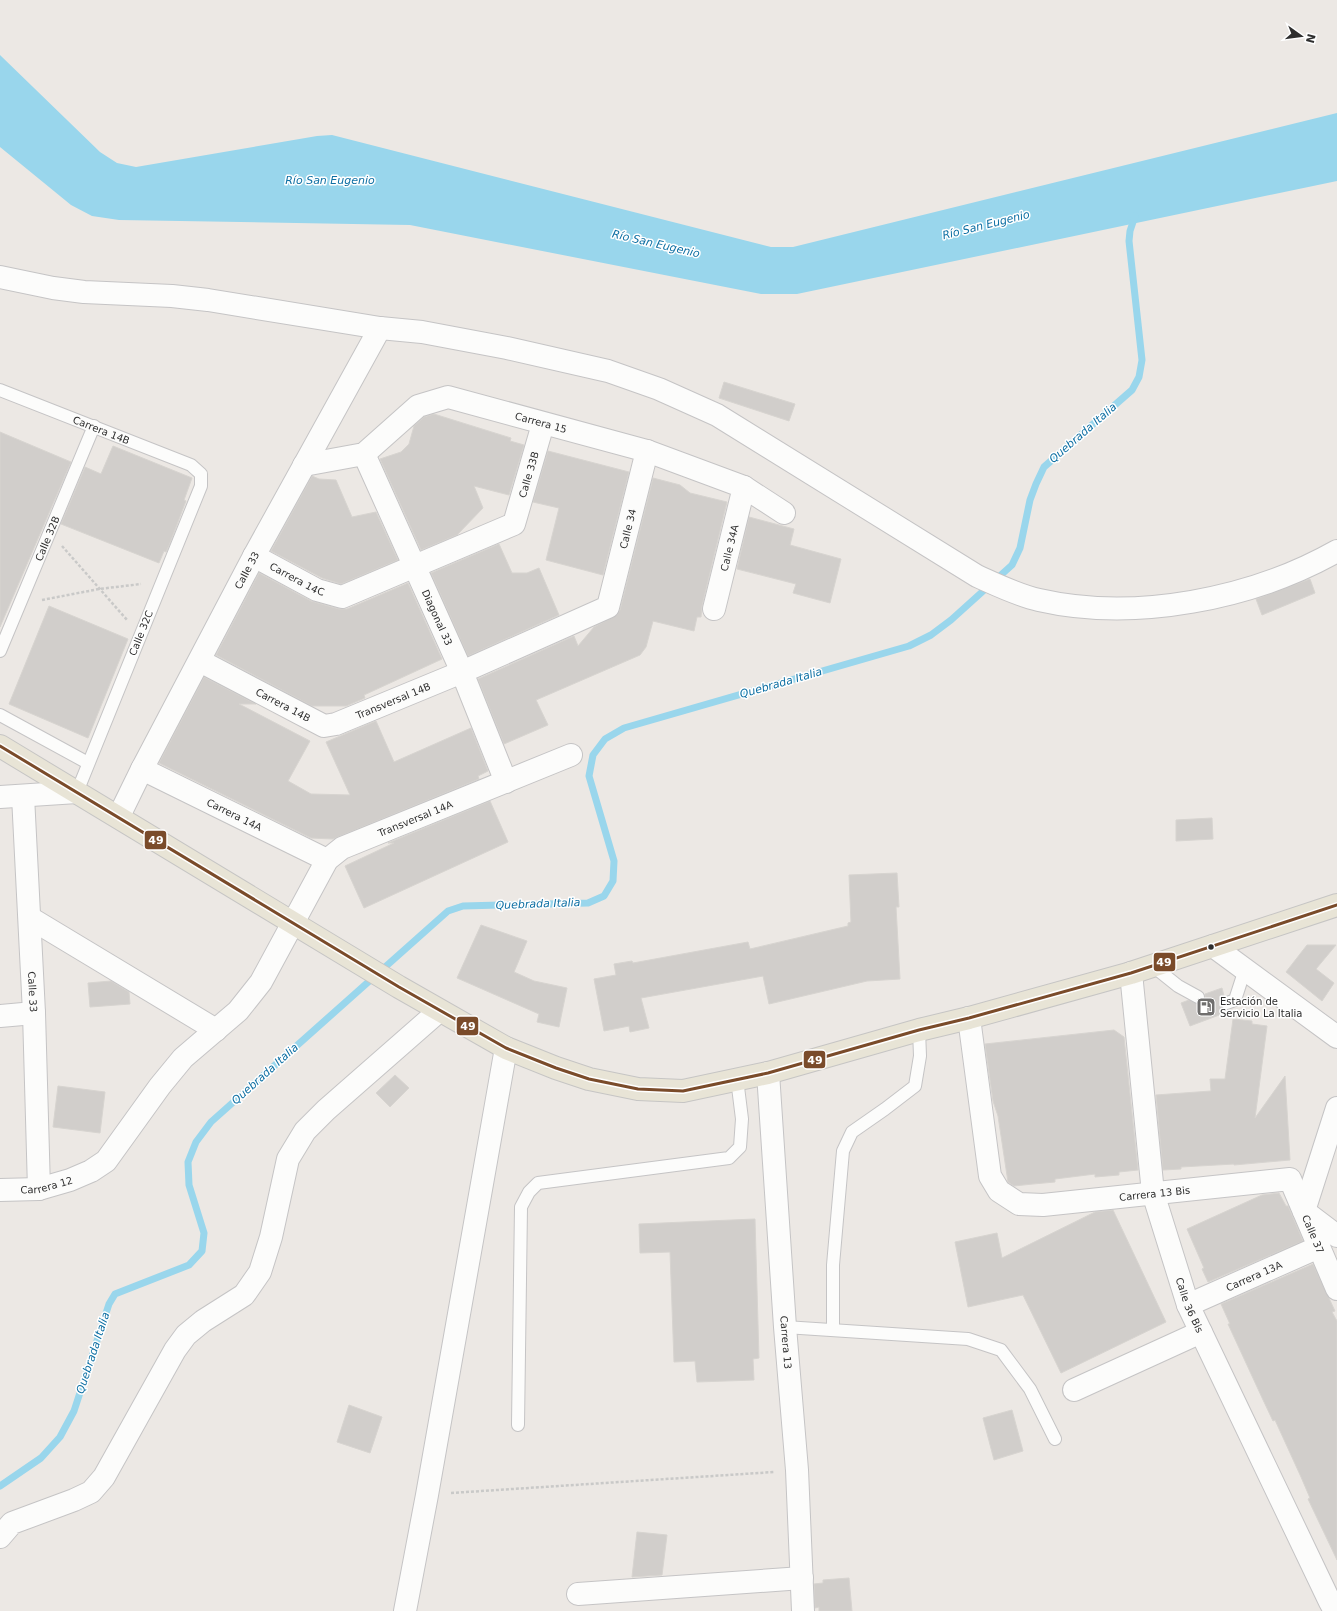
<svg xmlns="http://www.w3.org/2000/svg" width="1337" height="1611" font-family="'DejaVu Sans',sans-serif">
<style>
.water{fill:#99d6ec}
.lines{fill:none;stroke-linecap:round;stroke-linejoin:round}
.stream{stroke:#99d6ec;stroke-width:7}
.building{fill:#d1cecb;stroke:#d7d4d0}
.lane-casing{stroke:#c5c4c5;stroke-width:14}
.street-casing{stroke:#c5c4c5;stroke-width:24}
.primary-casing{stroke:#c6c5c4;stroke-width:24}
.path{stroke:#c9c9c8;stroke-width:2.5;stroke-dasharray:3 2;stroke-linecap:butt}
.lane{stroke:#fcfcfb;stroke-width:12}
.street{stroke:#fcfcfb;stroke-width:22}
.primary{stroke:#e8e4d6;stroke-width:22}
.bus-1-casing{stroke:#fff;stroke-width:6}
.bus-1{stroke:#7a4b2a;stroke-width:3}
.bus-dot{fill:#2e2e2e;stroke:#fff;stroke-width:1.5}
.labels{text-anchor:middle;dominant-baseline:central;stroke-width:3;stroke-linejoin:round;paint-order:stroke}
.street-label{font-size:10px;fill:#2e2e2e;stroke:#fff}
.poi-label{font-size:10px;fill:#2e2e2e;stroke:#fff;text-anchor:start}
.water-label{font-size:11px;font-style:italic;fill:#0d6fa3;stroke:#fff}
.line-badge{stroke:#fff;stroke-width:1.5}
.badge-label{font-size:11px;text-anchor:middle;font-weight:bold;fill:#fff}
</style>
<rect width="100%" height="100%" fill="#ece8e4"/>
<!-- water -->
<path class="water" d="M0 55 100 152 117 163 136 167 317 136 332 135 771 247H793L1337 113V181L797 294H761L410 225 119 220 92 216 71 205 0 147Z"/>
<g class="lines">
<!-- stream -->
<path class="stream" d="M0 1486 41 1458 60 1437 74 1411 109 1304 115 1294 189 1265 202 1251 204 1233 189 1185 188 1162 196 1142 211 1122 448 911 463 906 588 903 604 896 613 881 614 861 589 776 593 755 605 739 624 728 909 646 931 635 951 620 1012 565 1020 548 1030 500 1036 484 1044 467 1132 390 1139 377 1142 360 1129 241 1130 231 1135 216"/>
</g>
<!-- building -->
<path class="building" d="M724 382 795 404 789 421 719 398Z
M434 414 511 438 510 441 524 445 509 495 474 486 483 508 457 535 421 550 380 459 401 452 409 444 414 426 424 417Z
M0 432 71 462 0 627Z
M113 446 192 478 184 500 186 501 170 543 166 552 164 551 159 563 61 524 85 467 101 474Z
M548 451 629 472 603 575 546 560 559 508 533 502Z
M312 476 319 479 336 480 352 517 376 512 398 560 341 584 322 578 271 551Z
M653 478 680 485 690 493 727 502 702 606 701 617H697L694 631 653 621 646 647 640 655 536 700 548 725 504 744 478 679 574 636 578 646 594 627 617 615 620 610Z
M749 517 794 529 790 545 841 559 830 603 793 593 796 584 737 569Z
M499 544 512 573H527L539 568 559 615 468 656 431 573Z
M259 573 311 601 339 609H347L408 583 442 659 364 695 365 698 346 706H312L216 655Z
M1310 579 1315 593 1262 615 1256 599Z
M49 606 128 639 88 738 9 704Z
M204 677 256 704H239L310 741 288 781 311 794 350 795 326 742 376 721 394 762 471 728 488 771 478 776 479 779 333 839 311 838 159 763Z
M490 801 508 842 364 908 345 866 394 843H388Z
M1212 818 1213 839 1176 841V820Z
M897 873 899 907H896L900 979 867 981 769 1004 763 976 641 998 649 1028 630 1032 629 1026 604 1031 594 979 616 975 614 964 632 961 633 963 748 942 750 949 848 926V923L851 922 849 875Z
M481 925 527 941 514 972 534 981 567 988 559 1027 537 1022 539 1014 457 978Z
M1307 945H1336L1316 969 1334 983 1322 1001 1286 972Z
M111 981 129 992 130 1004 90 1007 88 983Z
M1222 988 1224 996 1220 1001V1006L1223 1009 1230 1010V1011L1190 1026 1181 1003 1189 1000 1198 1004H1202L1205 1000V994Z
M1233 1019 1252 1021V1024L1267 1026 1255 1118 1285 1076 1290 1160 1234 1165V1164L1181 1167V1169L1163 1170 1156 1095 1211 1091 1210 1079H1225Z
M1114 1030 1124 1037 1138 1170 1119 1172V1175L1095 1177V1174L1055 1179V1182L1033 1184 1014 1186 1008 1182 998 1116 993 1101 985 1044Z
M395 1075 409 1088 390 1107 376 1093Z
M58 1086 105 1092 100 1133 53 1127Z
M1279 1193 1286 1206H1288L1303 1241 1208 1282 1202 1269 1204 1268 1187 1229 1262 1195Z
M1113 1210 1166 1322 1061 1373 1023 1295 968 1307 955 1242 997 1233 1002 1258 1095 1212Z
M755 1219 759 1358 753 1359 754 1380 697 1382 695 1361 674 1362 670 1252 640 1253 639 1224Z
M1313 1264 1335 1311 1332 1312 1337 1321V1560L1308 1499 1310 1498 1301 1477 1275 1420 1273 1421 1264 1402 1228 1324H1230L1221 1304Z
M349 1405 382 1417 370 1453 337 1442Z
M1012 1410 1023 1451 994 1460 983 1418Z
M637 1532 667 1535 662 1575 632 1577Z
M849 1578 852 1611H819V1607L815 1608 814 1584 823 1583V1580Z"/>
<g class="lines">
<!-- lane casing -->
<g class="lane-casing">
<g id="lane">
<path id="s1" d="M0 390 191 465 201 474V486L77 792"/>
<path id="s2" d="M0 651 94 426"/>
<path d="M0 715 88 763"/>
<path d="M1153 966 1178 986 1198 997"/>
<path d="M1227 1003 1235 1000 1245 969"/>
<path d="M785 1327 968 1339 1001 1350 1030 1389 1055 1439"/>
<path d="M833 1330V1265L843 1151 852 1132 885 1109 915 1086 920 1056 919 1030"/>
<path d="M518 1425 521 1207 529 1192 538 1183 729 1158 740 1147 742 1119 737 1079"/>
</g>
</g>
<!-- street casing -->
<g class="street-casing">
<g id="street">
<path d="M0 277 53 288 84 292 172 296 208 300 380 328 422 332 507 348 608 371 659 389 717 415 977 576C997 585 1017 595 1039 600 1135 622 1252 599 1337 551"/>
<path id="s3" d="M364 454 462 672 506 782"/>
<path id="s4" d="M304 465 364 454 418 406 448 397 647 451 744 487 784 513"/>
<path id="s5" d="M254 556 317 590 342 597 514 524 543 424"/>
<path id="s6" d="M714 609 744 487"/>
<path id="s7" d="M200 661 324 726 336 724 462 672 608 607 647 451"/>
<path id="s8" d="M142 769 327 860"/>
<path id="s9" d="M23 796 34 1013 39 1189"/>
<path d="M0 797 77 792"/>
<path id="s10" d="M119 816 142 769 254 556 380 328"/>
<path d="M30 918 216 1030"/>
<path d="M1213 946 1337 1037"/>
<path id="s11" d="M1131 973 1153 1193 1188 1305 1330 1602 1335 1611"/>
<path d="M0 1016 34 1013"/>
<path id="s12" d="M969 1018 990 1176 999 1191 1019 1204 1043 1205 1290 1179 1337 1289"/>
<path id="s13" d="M768 1073 785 1327 797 1470 803 1611"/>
<path d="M1337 1108 1304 1211 1337 1236"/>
<path id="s14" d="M0 1190 39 1189 70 1180 91 1171 106 1161 160 1086 183 1058 238 1011 261 982 327 860 342 848 571 755"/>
<path id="s15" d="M1188 1305 1319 1247"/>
<path d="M1074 1390 1201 1332"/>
<path d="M0 1537 12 1523 74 1500 91 1492 104 1477 175 1350 186 1335 203 1321 244 1295 260 1272 271 1237 288 1159 305 1131 326 1110 439 1011"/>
<path d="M578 1594 802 1578"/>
<path d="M405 1611 427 1495 506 1048"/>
</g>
</g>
<!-- primary casing -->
<g class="primary-casing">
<path id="primary" d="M0 746 399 987 506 1048 556 1068 589 1079 638 1089 683 1091 768 1073 919 1030 969 1018 1131 973 1337 905"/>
</g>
<!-- path -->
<path class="path" d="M62 546 128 621
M42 600 99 589 141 584
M451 1493 774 1472"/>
<!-- lane -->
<use href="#lane" class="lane"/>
<!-- street -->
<use href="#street" class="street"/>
<!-- primary -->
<use href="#primary" class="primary"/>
<!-- bus-1 casing -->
<g class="bus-1-casing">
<path id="bus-1" d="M0 746 399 987 506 1048 556 1068 589 1079 638 1089 683 1091 768 1073 919 1030 969 1018 1131 973 1337 905"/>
</g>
<!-- bus-1 -->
<use href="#bus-1" class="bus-1"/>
</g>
<!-- icons -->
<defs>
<g id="fuel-square" transform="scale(1)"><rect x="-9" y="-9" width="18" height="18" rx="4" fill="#706f6e" stroke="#fff"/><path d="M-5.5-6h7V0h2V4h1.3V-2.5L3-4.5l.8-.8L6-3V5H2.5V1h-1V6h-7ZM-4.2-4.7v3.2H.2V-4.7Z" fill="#fff"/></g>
</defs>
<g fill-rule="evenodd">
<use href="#fuel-square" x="1206" y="1007"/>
</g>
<!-- markers -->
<circle class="bus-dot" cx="1211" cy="947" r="3.5"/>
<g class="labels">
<!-- street labels -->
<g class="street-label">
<text stroke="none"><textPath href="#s4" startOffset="261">Carrera 15</textPath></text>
<text stroke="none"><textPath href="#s1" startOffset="109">Carrera 14B</textPath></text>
<text stroke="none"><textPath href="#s5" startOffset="336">Calle 33B</textPath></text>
<text stroke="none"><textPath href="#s7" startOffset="529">Calle 34</textPath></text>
<text stroke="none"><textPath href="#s2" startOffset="122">Calle 32B</textPath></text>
<text stroke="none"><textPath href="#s6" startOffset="63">Calle 34A</textPath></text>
<text stroke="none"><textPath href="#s10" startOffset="277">Calle 33</textPath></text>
<text stroke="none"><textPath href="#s5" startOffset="49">Carrera 14C</textPath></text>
<text stroke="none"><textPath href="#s3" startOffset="179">Diagonal 33</textPath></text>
<text transform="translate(141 633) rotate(-68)">Calle 32C</text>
<text stroke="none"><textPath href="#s7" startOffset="214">Transversal 14B</textPath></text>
<text stroke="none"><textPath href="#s7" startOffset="94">Carrera 14B</textPath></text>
<text stroke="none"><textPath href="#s8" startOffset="103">Carrera 14A</textPath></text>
<text stroke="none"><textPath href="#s14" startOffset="587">Transversal 14A</textPath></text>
<text stroke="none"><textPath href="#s9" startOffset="196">Calle 33</textPath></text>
<text stroke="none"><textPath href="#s14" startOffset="47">Carrera 12</textPath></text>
<text stroke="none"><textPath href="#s12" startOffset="337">Carrera 13 Bis</textPath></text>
<text stroke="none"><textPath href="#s12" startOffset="533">Calle 37</textPath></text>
<text stroke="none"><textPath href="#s15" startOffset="72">Carrera 13A</textPath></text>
<text stroke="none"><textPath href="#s11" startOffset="339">Calle 36 Bis</textPath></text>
<text stroke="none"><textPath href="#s13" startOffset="270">Carrera 13</textPath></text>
</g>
<!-- poi labels -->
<g class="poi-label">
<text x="1220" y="1001">Estación de<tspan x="1220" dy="12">Servicio La Italia</tspan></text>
</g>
<!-- water labels -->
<g class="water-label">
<text x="330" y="180">Río San Eugenio</text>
<text transform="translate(986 225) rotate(-14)">Río San Eugenio</text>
<text transform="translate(656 244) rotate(13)">Río San Eugenio</text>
<text transform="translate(1083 433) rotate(-41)">Quebrada Italia</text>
<text transform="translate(781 683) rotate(-16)">Quebrada Italia</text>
<text transform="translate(538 904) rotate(-2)">Quebrada Italia</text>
<text transform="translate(265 1074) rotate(-42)">Quebrada Italia</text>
<text transform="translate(93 1353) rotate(-72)">Quebrada Italia</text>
</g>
</g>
<g class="line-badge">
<rect x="144" y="830" width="23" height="20" rx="4" fill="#7a4b2a"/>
<rect x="1153" y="952" width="23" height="20" rx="4" fill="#7a4b2a"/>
<rect x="456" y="1016" width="23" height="20" rx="4" fill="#7a4b2a"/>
<rect x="803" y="1050" width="23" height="19" rx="4" fill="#7a4b2a"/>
</g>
<g class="badge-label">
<text x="156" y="844">49</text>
<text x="1164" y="966">49</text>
<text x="468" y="1030">49</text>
<text x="815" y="1064">49</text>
</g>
<!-- north arrow -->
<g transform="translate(1301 36) rotate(104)" stroke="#ffffff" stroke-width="3" paint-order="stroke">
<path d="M0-3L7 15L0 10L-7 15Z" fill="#2e2e2e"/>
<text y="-6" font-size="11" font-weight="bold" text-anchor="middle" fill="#2e2e2e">N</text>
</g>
</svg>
